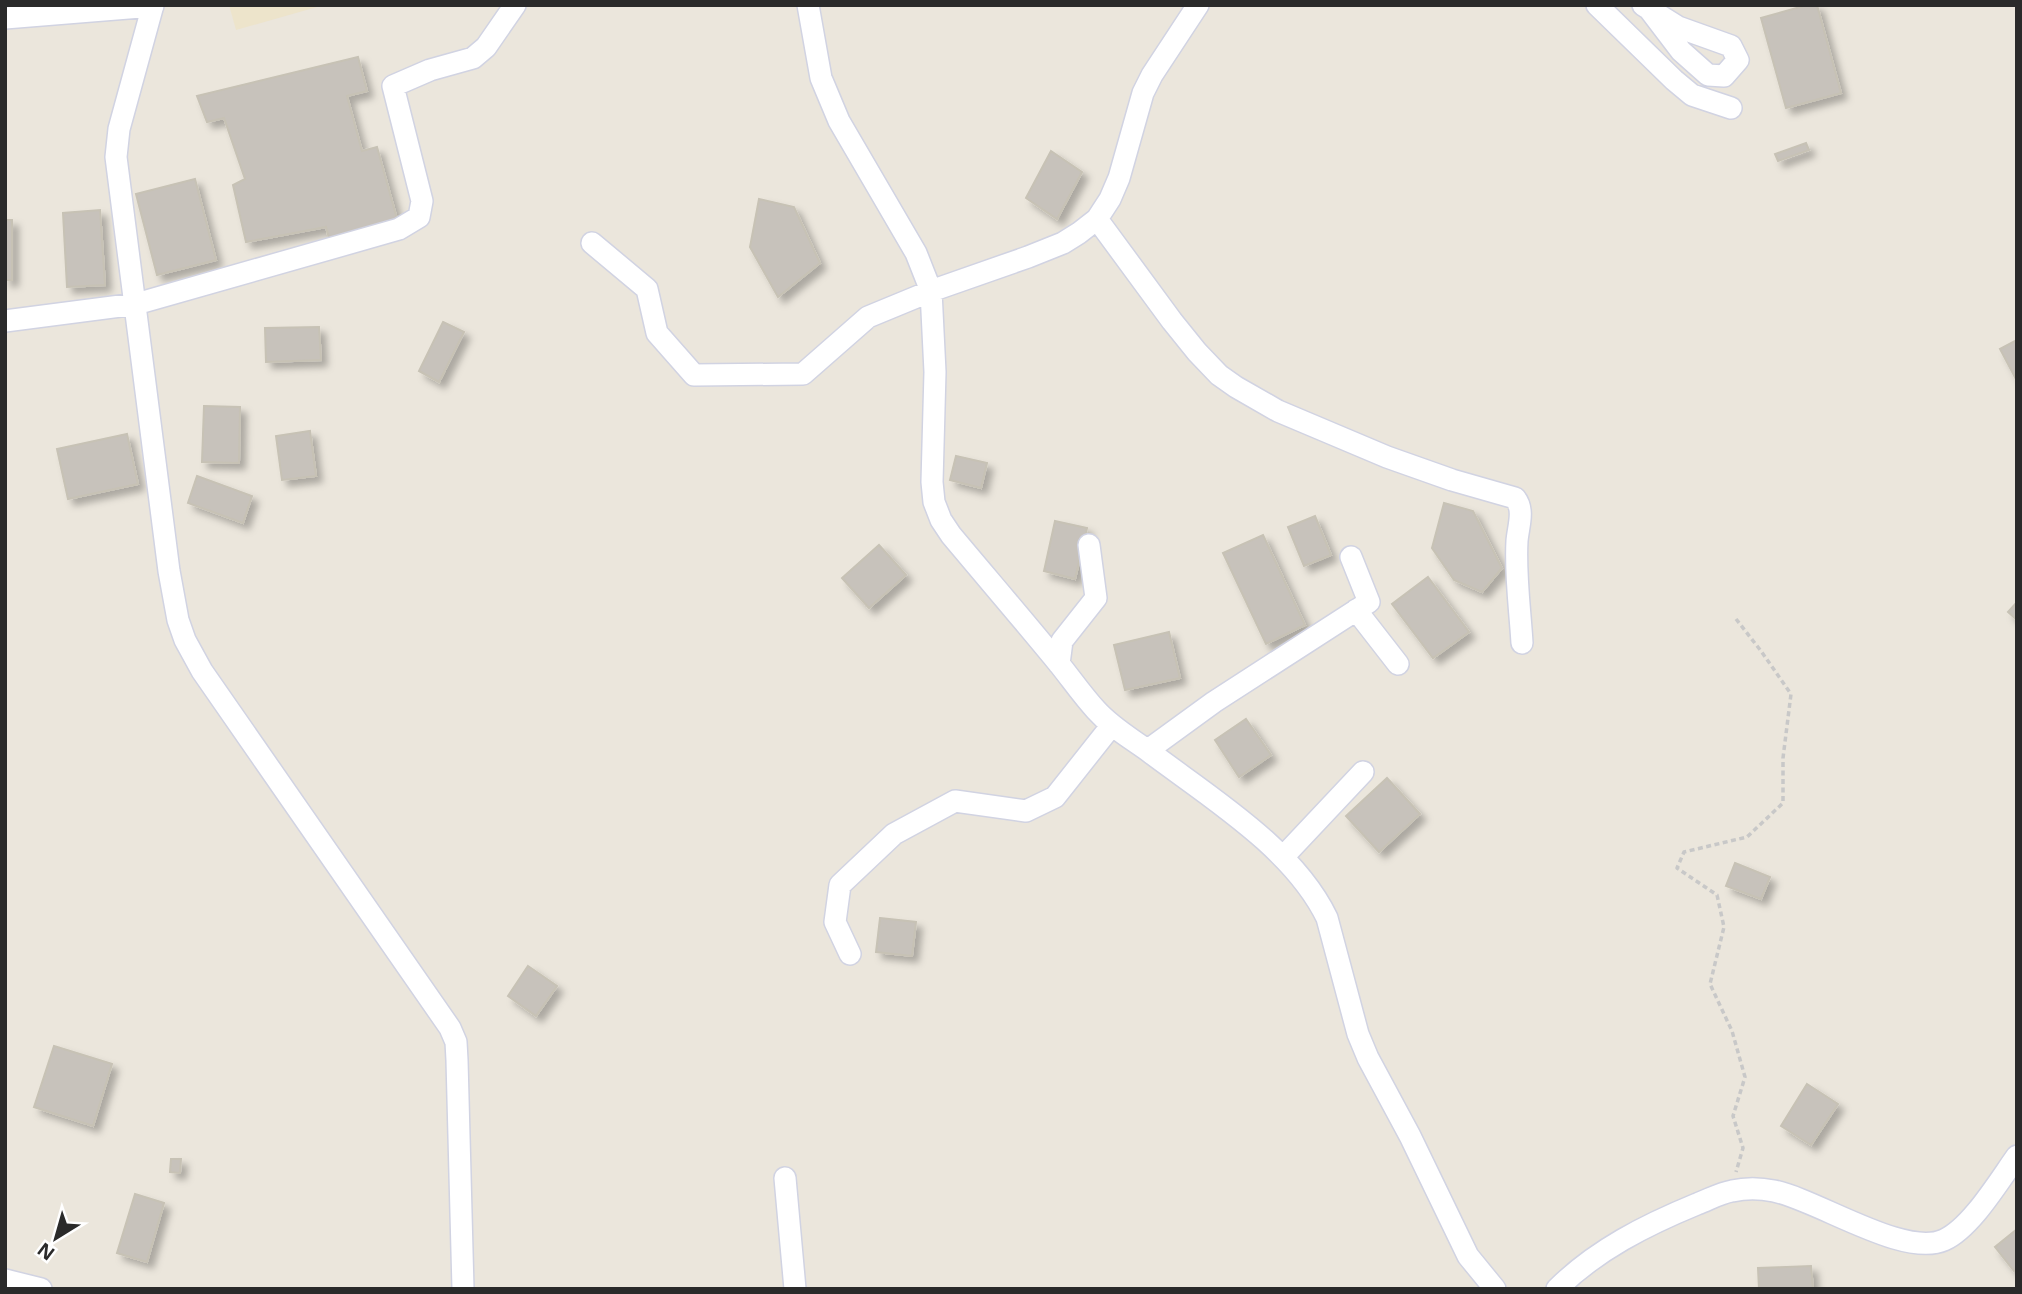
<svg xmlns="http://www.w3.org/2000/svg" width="2022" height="1294" font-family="'Noto Sans',sans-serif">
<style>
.education{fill:#ede4cb}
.building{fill:#c7c2bb;stroke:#c7c2b5;stroke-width:2;filter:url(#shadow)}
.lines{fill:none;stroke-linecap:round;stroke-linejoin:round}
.minor-casing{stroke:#d1d3e2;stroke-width:24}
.path{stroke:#c8c8c8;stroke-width:3.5;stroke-dasharray:5 3.5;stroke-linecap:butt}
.minor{stroke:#fff;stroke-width:21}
</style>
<defs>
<filter id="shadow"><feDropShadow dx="6" dy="6" stdDeviation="3.5" flood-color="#0004"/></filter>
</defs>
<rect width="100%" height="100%" fill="#ebe6dc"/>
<!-- education -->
<path class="education" d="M229 5H324L236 30Z"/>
<!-- building -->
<path class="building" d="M1807 5H1817L1841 93 1786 108 1761 18Z
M358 57 367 91 347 96 362 151 377 147 397 219 329 238 326 227 246 242 233 185 245 179 224 118 207 122 197 96Z
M1806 143 1809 150 1778 161 1775 154Z
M1051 151 1082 172 1057 219 1026 198Z
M195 179 216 260 157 275 136 194Z
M759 199 794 207 820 263 778 297 750 247Z
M100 210 105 285 67 287 63 213Z
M5 220H12V280H5Z
M443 322 464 332 439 382 419 371Z
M319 327 321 360 266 362 265 328Z
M2017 340V381L2000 349Z
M204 406 240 407 239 463 202 462Z
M310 431 316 476 282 480 276 436Z
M127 434 138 484 68 499 57 449Z
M956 456 987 463 981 488 950 480Z
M197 476 252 496 243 523 188 503Z
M1444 503 1473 511 1502 568 1482 592 1454 580 1432 548Z
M1315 516 1331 555 1304 566 1288 527Z
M1055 521 1087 528 1075 579 1044 571Z
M1263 535 1305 625 1266 644 1223 553Z
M879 545 906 575 869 608 842 578Z
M1428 577 1469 632 1433 658 1392 604Z
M2017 602V620L2008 612Z
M1169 632 1180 678 1125 690 1114 645Z
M1246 719 1271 755 1239 777 1215 740Z
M1387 778 1420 814 1379 852 1346 816Z
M1735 863 1770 877 1761 899 1726 886Z
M880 918 916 922 912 956 876 952Z
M528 966 557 986 536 1016 508 996Z
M54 1046 112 1064 93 1126 34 1107Z
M1807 1084 1838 1104 1811 1145 1781 1126Z
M171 1159H181L180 1173 170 1172Z
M135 1194 164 1203 147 1262 117 1253Z
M2017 1229V1269L2014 1271 1995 1247Z
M1811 1266 1813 1289H1759L1758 1268Z"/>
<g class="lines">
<!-- minor casing -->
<g class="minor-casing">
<path id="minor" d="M153 5 119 129 116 157 169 571 178 620 185 640 202 671 450 1028 456 1042 457 1060 463 1289
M808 5 821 78 839 121 916 253 931 291 935 372 932 482 934 502 941 520 951 535C987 578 1024 621 1060 665 1072 680 1083 696 1096 710 1112 728 1132 739 1151 753 1211 798 1294 849 1327 918L1358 1034 1368 1058 1410 1136 1468 1256 1495 1289
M1597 5 1674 80 1692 95 1731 108
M1643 5 1678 27 1731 46 1738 60 1724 76 1708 75 1681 51 1649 9
M5 18 153 6
M1097 219 1172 321 1197 352 1219 375 1236 387 1278 411 1387 457 1452 480 1515 498C1525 510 1518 527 1517 541 1515 575 1520 609 1522 643
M592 243 647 289 657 333 694 375 803 374 868 317 931 291 1028 257 1063 243 1079 233 1097 219 1110 199 1119 178 1143 93 1152 75 1198 5
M5 321 136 304 399 229 419 217 422 201 393 86 430 70 473 58 486 47 515 5
M1356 610 1398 664
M1059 664 1062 641 1096 598 1089 545
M1148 750 1214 702 1369 602 1351 557
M1283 857 1363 772
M850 954 835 922 840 885 894 834 955 801 1026 811 1055 797 1112 725
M785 1178 795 1289
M5 1280 41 1289
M1557 1289C1596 1250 1646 1225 1697 1204 1708 1200 1720 1193 1732 1191 1745 1188 1760 1188 1774 1191 1818 1200 1904 1258 1944 1240 1971 1228 1999 1181 2017 1156"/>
</g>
<!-- path -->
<path class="path" d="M1736 619 1761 651 1791 694 1783 758V803L1747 837 1684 852 1677 868 1717 895 1724 927 1710 984 1732 1031 1745 1077 1733 1116 1743 1148 1736 1172"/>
<!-- minor -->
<use href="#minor" class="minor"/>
</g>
<!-- border -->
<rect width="2022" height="1294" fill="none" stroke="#2a2a2a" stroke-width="14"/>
<!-- north arrow -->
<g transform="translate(56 1238) rotate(217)" stroke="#ffffff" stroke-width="5" paint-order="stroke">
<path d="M0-5L12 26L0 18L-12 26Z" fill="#2a2a2a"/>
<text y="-10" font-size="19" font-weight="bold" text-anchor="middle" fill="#2a2a2a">N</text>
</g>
</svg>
